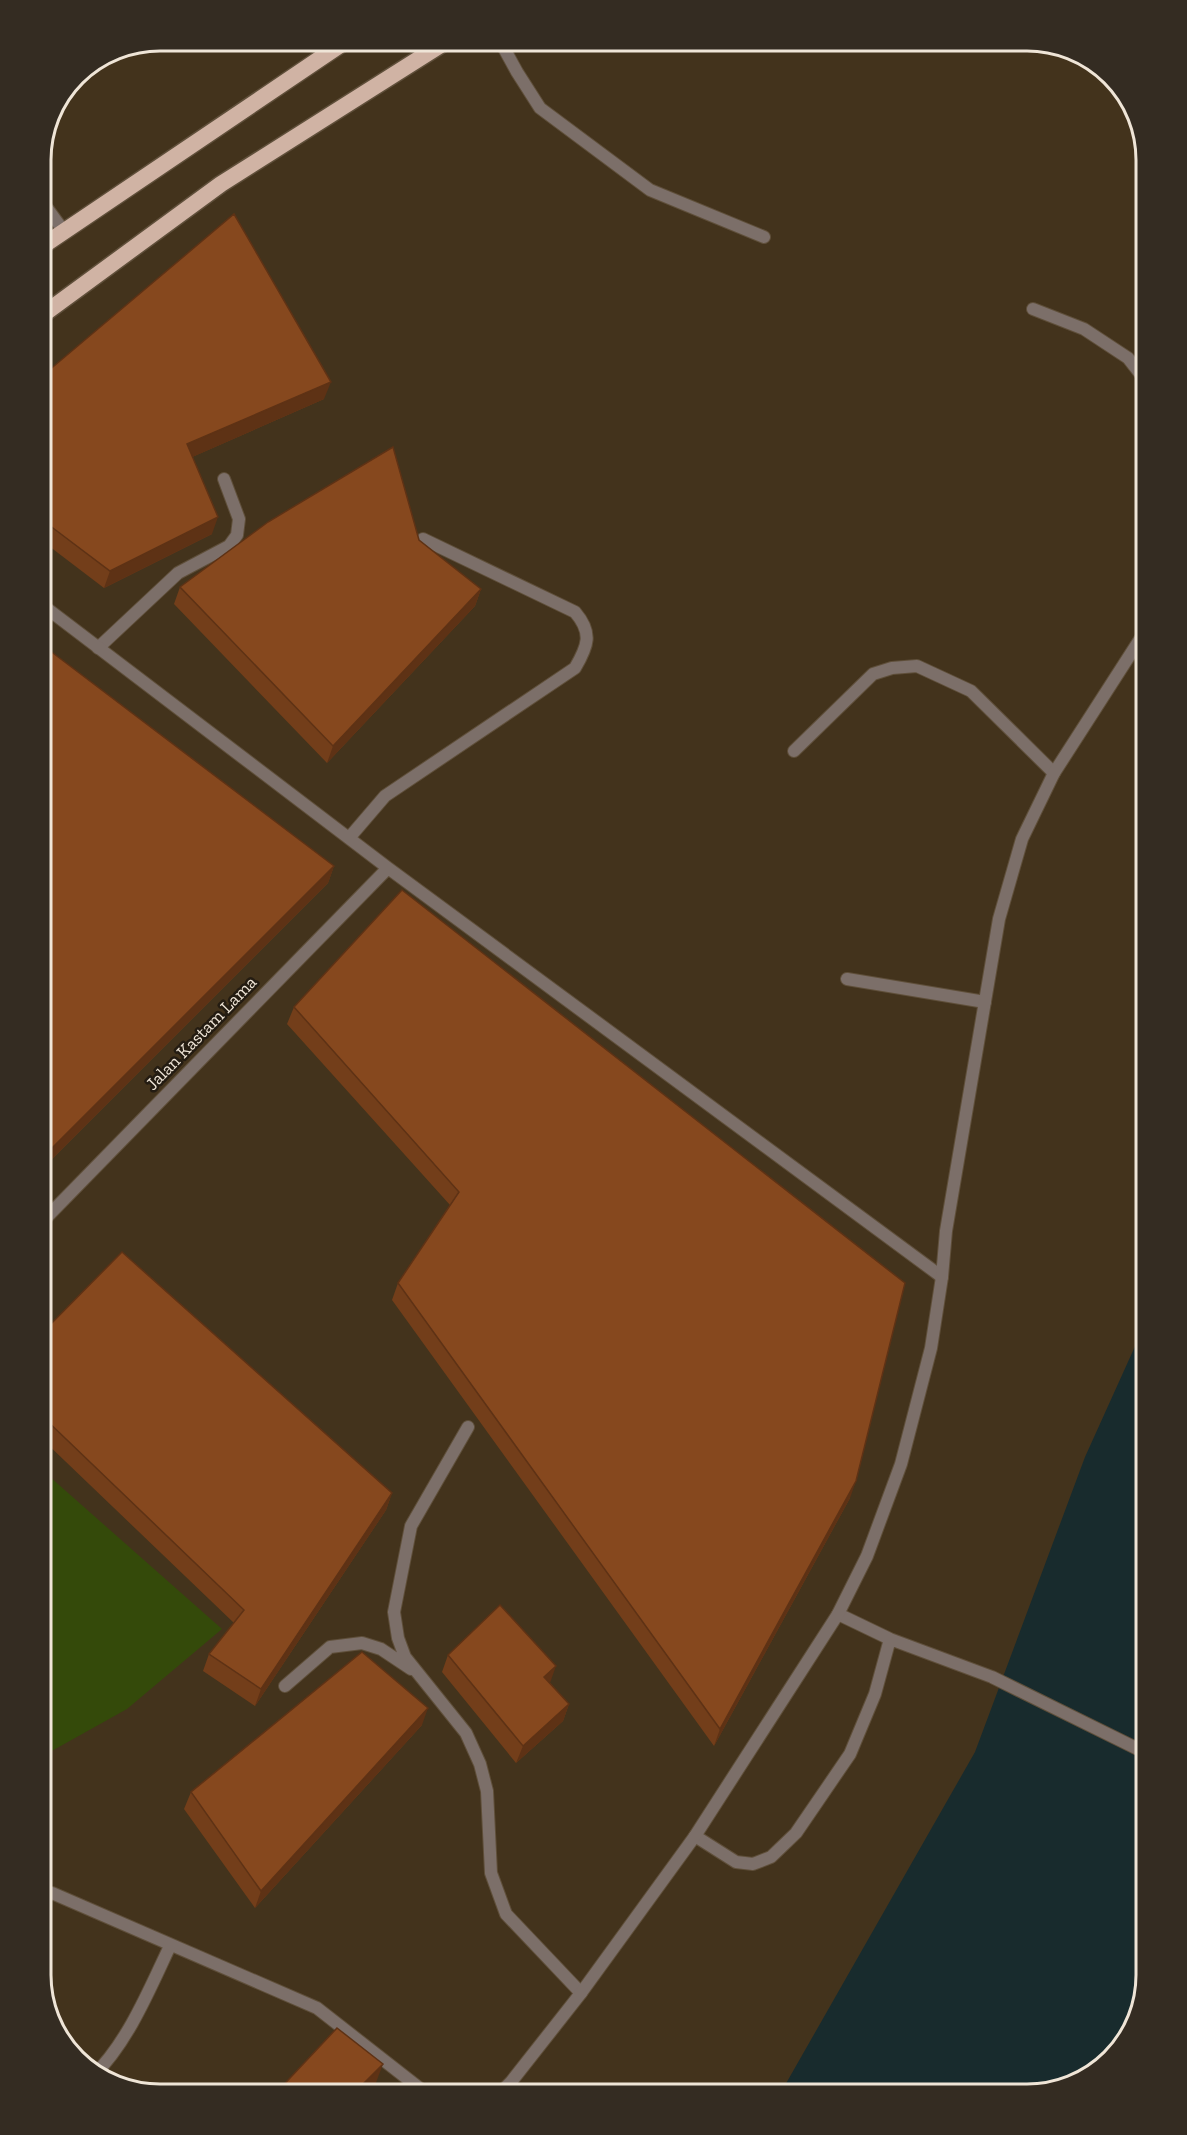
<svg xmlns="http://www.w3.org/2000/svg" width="1187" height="2135" font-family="'Zilla Slab',serif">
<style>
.green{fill:#344a0a}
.water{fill:#182b2d}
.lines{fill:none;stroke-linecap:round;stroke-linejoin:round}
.service-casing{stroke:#5f4f3a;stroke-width:14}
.minor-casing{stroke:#5f4f3a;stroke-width:14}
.tertiary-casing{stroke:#5f4f3a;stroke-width:14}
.trunk-casing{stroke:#5f4f3a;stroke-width:19}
.service{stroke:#7c6f69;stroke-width:12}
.minor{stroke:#7c6f69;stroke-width:12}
.tertiary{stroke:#7c6f69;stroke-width:12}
.trunk{stroke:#d0b3a4;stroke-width:16}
.wall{fill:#733e1a}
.shaded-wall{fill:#5e3215}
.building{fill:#86481e;stroke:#5e3215;stroke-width:1.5}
.labels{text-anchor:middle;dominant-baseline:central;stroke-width:5;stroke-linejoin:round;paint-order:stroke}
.street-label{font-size:18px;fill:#efe5d7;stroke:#241c12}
.rim{fill:none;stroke:#efe5d7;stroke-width:3}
</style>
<rect width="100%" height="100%" fill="#43331c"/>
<!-- green -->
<path class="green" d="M41 1469 222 1629 127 1709 41 1757Z"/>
<!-- water -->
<path class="water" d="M1146 1322V1976L1129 2034 1119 2047 1073 2085 1028 2094H780L975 1752 1085 1457Z"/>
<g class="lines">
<!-- service casing -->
<g class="service-casing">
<path id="service" d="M98 648 178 573 229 546 237 535 239 519 224 479
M794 751 873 674 892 668 917 666 971 691 1054 773
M847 979 985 1002
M41 1893H52L317 2008 427 2094
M94 2075C128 2042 150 1988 170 1946"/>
</g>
<!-- minor casing -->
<g class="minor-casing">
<path id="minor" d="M500 41 517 72 540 108 650 190 764 237
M41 200 63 230
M1033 309 1084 329 1128 358 1146 381
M41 604 388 868 942 1277
M349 838 385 796 575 668C588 646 593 633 575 612L423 539
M41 1223 388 868
M468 1427 411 1526 394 1612 398 1638 405 1657 466 1733 480 1764 487 1791 491 1873 506 1914 581 1993
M838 1614 890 1639 992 1677 1146 1753
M285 1686 330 1647 362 1643 381 1649 411 1669
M695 1836 736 1862 753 1864 771 1857 796 1833 850 1754 875 1694 890 1639"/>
</g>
<!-- tertiary casing -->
<g class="tertiary-casing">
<path id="tertiary" d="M499 2094 511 2082 581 1993 695 1836 838 1614 867 1556 901 1464 931 1348 942 1277 946 1231 999 919 1022 839 1054 773 1146 630"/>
</g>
<!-- trunk casing -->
<g class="trunk-casing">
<path id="trunk" d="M41 247 346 41
M41 316 221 184 447 41"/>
</g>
<!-- service -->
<use href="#service" class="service"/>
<!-- minor -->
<use href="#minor" class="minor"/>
<!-- tertiary -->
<use href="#tertiary" class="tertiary"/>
<!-- trunk -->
<use href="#trunk" class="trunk"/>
</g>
<!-- wall -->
<path class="wall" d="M41 377 324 399 192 457 212 534 104 588 41 540Z
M419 540 481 589 475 606 327 763 174 604 180 587Z
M41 644 334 866 328 883 45 1166 41 1161Z
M294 1007 850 1498 714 1746 392 1300 398 1283 450 1205 287 1024Z
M41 1334 392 1493 386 1510 255 1706 203 1671 209 1654 234 1623 41 1438Z
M448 1655 550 1683 569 1704 563 1721 516 1763 442 1672Z
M422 1725 255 1908 184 1809 191 1792Z"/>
<!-- shaded-wall -->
<path class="shaded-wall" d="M331 382 324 399 181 462 187 444Z
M218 517 212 534 104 588 110 571Z
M481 589 475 606 327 763 333 746Z
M334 866 328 883 45 1166 51 1149Z
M856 1481 850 1498 714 1746 720 1729Z
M392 1493 386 1510 255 1706 261 1689Z
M556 1666 550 1683 544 1677Z
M569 1704 563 1721 516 1763 523 1746Z
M428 1708 422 1725 255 1908 261 1891Z
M383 2064 374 2088 368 2094H353Z"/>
<!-- building -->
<path class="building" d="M234 214 331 382 187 444 218 517 110 571 41 519V377Z
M393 447 419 540 481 589 333 746 180 587 268 522Z
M41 644 334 866 51 1149 41 1138Z
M402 890 905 1283 856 1481 720 1729 398 1283 459 1192 294 1007Z
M122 1252 392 1493 261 1689 209 1654 244 1610 41 1415V1334Z
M500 1605 556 1666 544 1677 569 1704 523 1746 448 1655Z
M362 1652 428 1708 261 1891 191 1792Z
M337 2028 383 2064 353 2094H275Z"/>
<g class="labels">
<!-- street labels -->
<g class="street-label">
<text transform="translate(201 1033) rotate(-46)">Jalan Kastam Lama</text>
</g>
</g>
<!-- crop -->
<path d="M0 0H1187V2135H0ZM160 51H1027A109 109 0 0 1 1136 160V1975A109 109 0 0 1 1027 2084H160A109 109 0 0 1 51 1975V160A109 109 0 0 1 160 51Z" fill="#342c22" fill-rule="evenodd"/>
<path class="rim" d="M160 51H1027A109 109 0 0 1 1136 160V1975A109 109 0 0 1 1027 2084H160A109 109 0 0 1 51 1975V160A109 109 0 0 1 160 51Z"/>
</svg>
